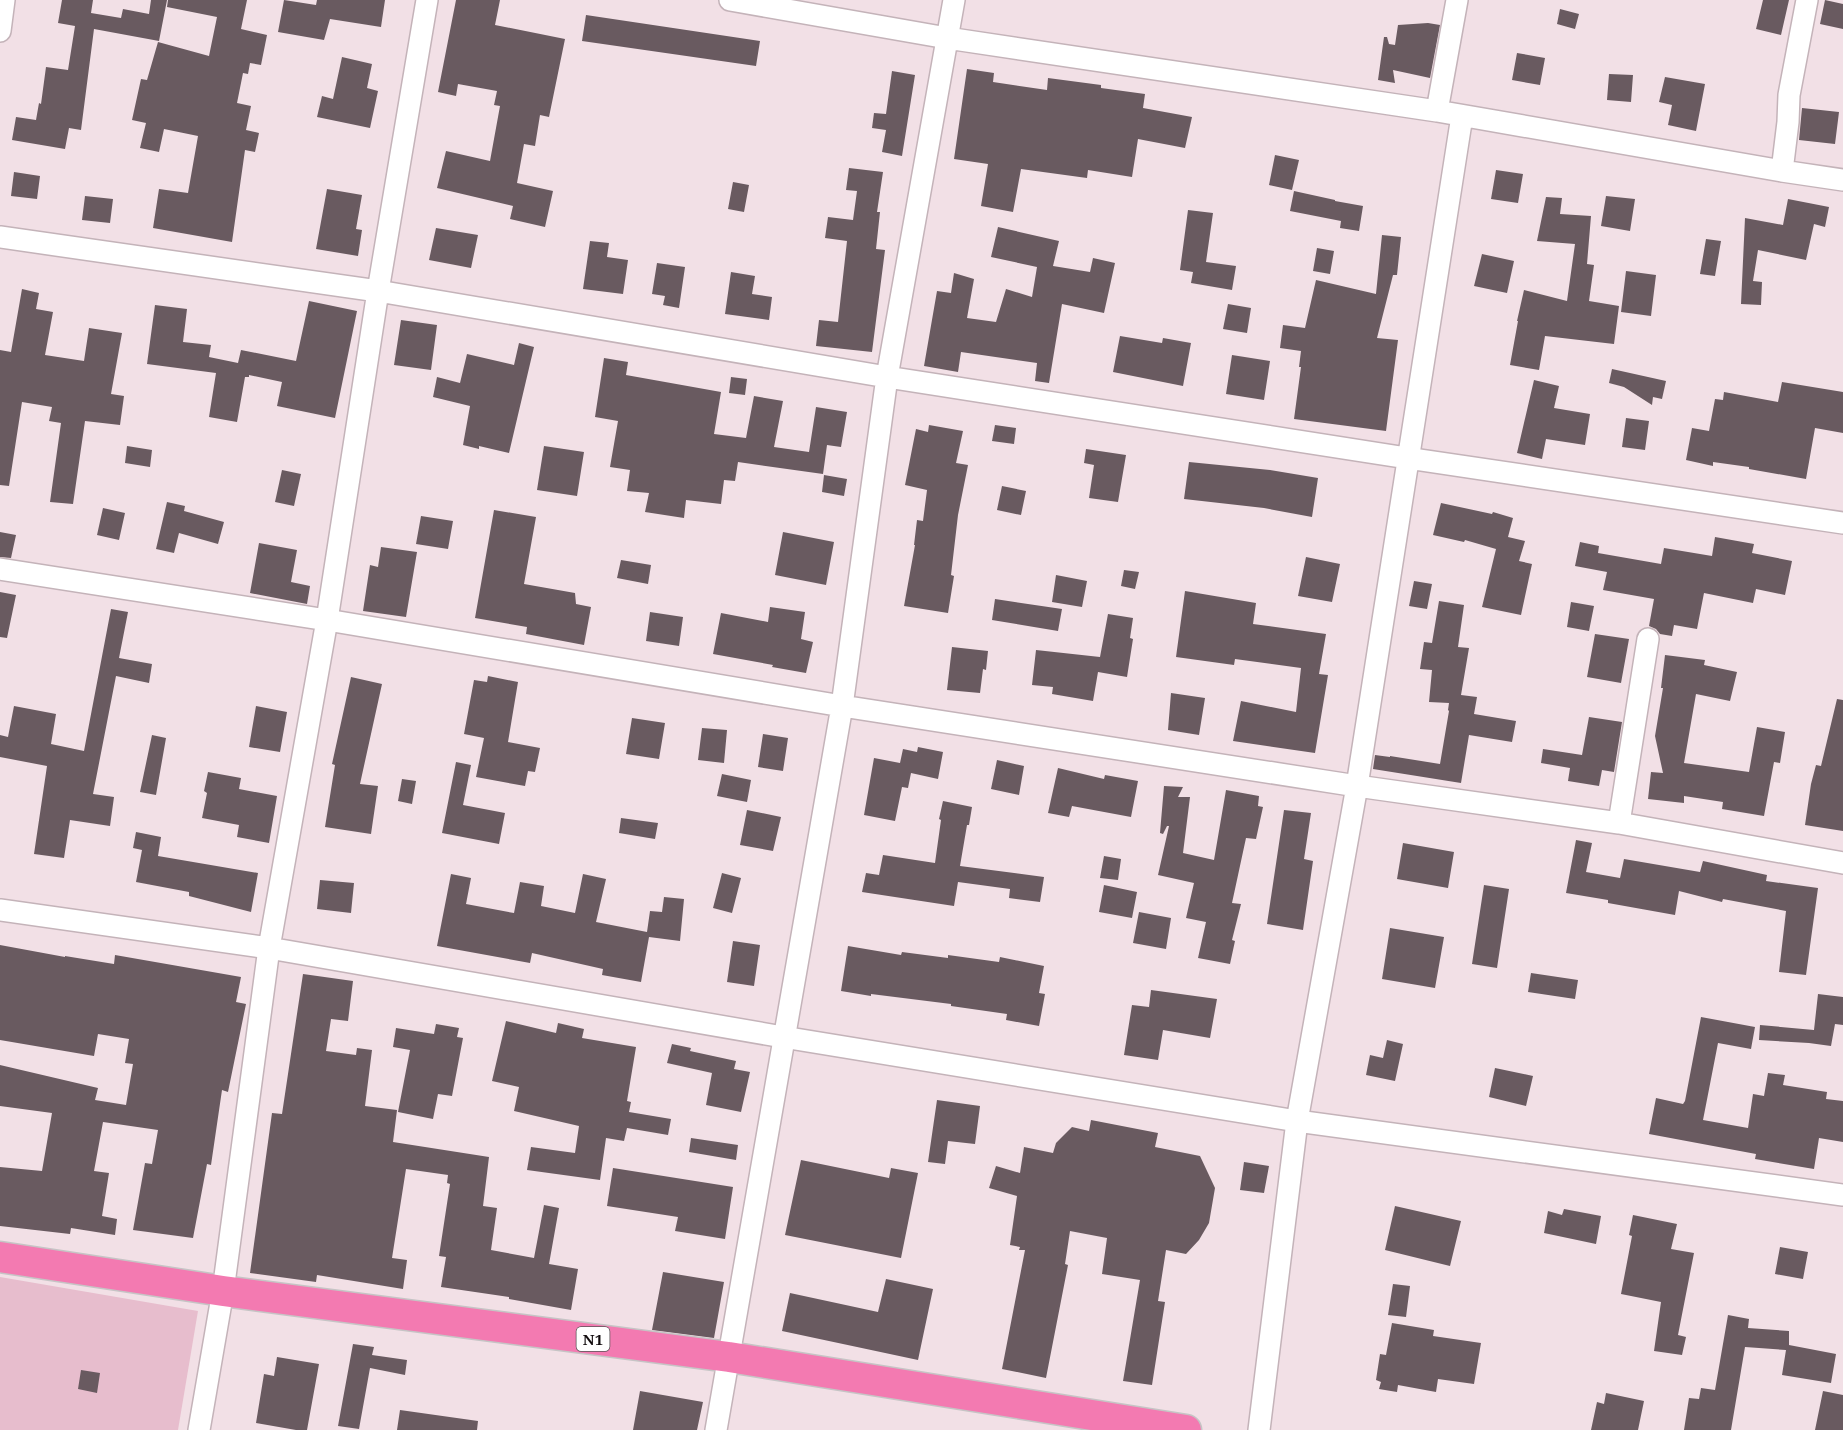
<svg xmlns="http://www.w3.org/2000/svg" width="1843" height="1430" font-family="'Noto Serif',serif">
<style>
.green{fill:#e7bdcd}
.building{fill:#695a60}
.lines{fill:none;stroke-linecap:round;stroke-linejoin:round}
.minor-casing{stroke:#c4b3b9;stroke-width:24}
.highway-casing{stroke:#c6c4c5;stroke-width:33}
.minor{stroke:#fff;stroke-width:21}
.highway{stroke:#f37ab1;stroke-width:30}
.labels{text-anchor:middle;dominant-baseline:central;stroke-width:6;stroke-linejoin:round;paint-order:stroke}
.shield{fill:#fff;stroke:#585456;stroke-width:1.5}
.shield-label{font-size:15px;font-weight:bold;fill:#110b0d}
</style>
<rect width="100%" height="100%" fill="#f2e0e6"/>
<!-- green -->
<path class="green" d="M0 1277 198 1311 178 1430H0Z"/>
<!-- building -->
<path class="building" d="M62 0H93L91 13 121 18 123 9 149 14 151 0H167L159 41 94 29 81 130 69 128 65 149 12 140 16 117 36 120 39 103 41 104 46 67 68 70 75 26 58 23Z
M168 0H247L241 29 267 35 261 65 250 63 248 74 243 73 237 103 251 106 246 130 259 133 255 152 245 150 232 242 153 228 159 189 188 193 198 136 164 129 159 152 140 148 146 123 132 120 141 79 147 80 158 42 209 56 217 17 167 7Z
M284 0 316 5 317 0H385L381 27 330 19 324 40 278 32Z
M456 0H500L495 25 565 39 549 117 540 115 535 146 524 144 517 183 553 191 545 227 510 219 513 206 437 188 446 151 490 161 500 106 494 105 497 91 458 84 456 96 438 92Z
M1763 0H1789L1781 35 1756 29Z
M1825 0 1843 4V29L1820 24Z
M1560 9 1579 14 1575 29 1557 24Z
M586 15 760 41 756 66 582 41Z
M1428 23 1440 25 1430 78 1393 70 1395 83 1378 80 1384 37H1387L1389 44 1395 45 1398 25Z
M1517 53 1545 58 1540 85 1512 80Z
M342 57 372 64 367 88 378 91 370 128 317 117 322 96 333 99Z
M967 69 994 73 993 82 1047 90 1048 78 1101 85V88L1145 94 1143 108 1192 117 1185 148 1138 139 1132 177 1088 170 1087 178 1021 169 1013 212 981 206 988 164 954 159Z
M892 71 915 75 902 156 882 152 886 130 872 128 874 113 886 114Z
M1609 74 1633 75 1631 102 1607 100Z
M1665 77 1705 84 1696 131 1668 125 1672 105 1659 102Z
M1802 108 1839 112 1835 144 1799 140Z
M1275 155 1299 160 1292 190 1269 185Z
M849 168 883 172 877 212H880L876 249 885 250 872 352 816 346 819 320 838 322 847 241 825 238 828 217 853 220 857 191 846 190Z
M1496 170 1523 174 1518 203 1491 199Z
M14 172 40 176 37 199 11 196Z
M733 182 749 185 744 212 728 209Z
M327 189 362 195 356 229 362 230 358 256 316 249Z
M1294 191 1335 200V201L1363 206 1359 231 1340 228 1341 221 1290 211Z
M85 196 113 199 110 223 82 220Z
M1606 196 1635 199 1630 231 1601 226Z
M1546 197 1562 198 1560 214 1591 216 1587 264 1594 265 1589 301 1619 306 1614 344 1545 336 1539 370 1510 365 1518 321H1517L1524 290 1567 301 1575 244 1537 241Z
M1788 199 1829 207 1825 227 1814 224 1806 260 1758 250 1753 281 1762 282 1761 305 1741 304 1745 218 1783 225Z
M1188 210 1213 213 1206 262 1236 266 1232 290 1191 283 1193 272 1180 270Z
M998 227 1059 241 1053 266 1090 272 1093 258 1115 263 1104 313 1062 304 1049 383 1035 381 1037 363 961 352 958 372 924 366 937 291 951 293 954 273 974 279 967 318 996 322 1006 289 1032 297 1037 267 991 257Z
M436 228 478 235 471 268 429 260Z
M1382 235 1401 237 1397 275H1393L1377 338 1398 340 1386 431 1294 419 1301 367H1299L1301 351 1280 348 1283 325 1305 328 1316 280 1376 294Z
M1706 239 1721 241 1715 276 1700 274Z
M590 241 609 243 607 257 628 260 623 294 583 289Z
M1317 248 1334 251 1330 274 1313 271Z
M1482 254 1514 261 1507 293 1474 286Z
M657 263 685 267 679 308 663 305 665 296 652 294Z
M1626 271 1656 275 1651 316 1621 312Z
M731 272 755 276 752 294 772 297 769 320 725 314Z
M22 289 39 293 36 309 53 312 45 355 84 361 89 328 122 333 111 394 124 396 120 425 85 421 73 504 50 502 61 423 49 421 52 407 22 402 9 486 0 485V350L11 352Z
M309 301 357 311 335 418 277 406 282 382 249 375V377H245L237 422 209 417 216 373 147 364 155 305 187 309 183 342 211 345 209 357 238 363 241 350 296 361Z
M1228 304 1251 308 1247 333 1223 329Z
M401 320 437 325 431 370 394 365Z
M1120 336 1162 343 1163 338 1191 343 1183 386 1113 372Z
M519 343 534 347 509 453 479 446V449L463 445 470 406 433 397 437 377 460 383 467 354 514 365Z
M1232 355 1270 361 1264 400 1226 394Z
M604 358 628 362 626 375 721 392 714 434 746 438 754 396 783 401 774 447 809 452 816 407 847 412 841 447 827 445 823 474 738 462 735 481 724 480 721 504 686 500 684 518 645 512 649 493 627 491 630 470 610 467 618 421 595 417Z
M1612 369 1666 381 1662 399 1653 397 1652 405 1624 387 1609 383Z
M731 377 747 379 745 395 729 393Z
M1534 380 1559 386 1554 408 1590 414 1585 445 1546 439 1542 459 1517 453Z
M1782 382 1843 392V433L1815 428 1806 479 1749 469V467L1713 462V466L1686 460 1692 428 1709 431 1715 399 1723 400 1724 392 1778 402Z
M1626 418 1649 421 1645 450 1622 447Z
M929 425 963 431 956 463 968 465 958 515 951 575 954 576 948 613 904 606 915 545H914L917 520 923 521 927 490 905 485 916 429 928 432Z
M995 425 1016 428 1014 444 992 441Z
M127 446 152 450 150 467 125 463Z
M544 446 584 452 577 496 537 490Z
M1086 449 1126 455 1118 502 1089 498 1094 465 1084 463Z
M1189 462 1270 470 1318 478 1312 517 1264 508 1184 499Z
M282 470 301 474 294 506 275 502Z
M824 475 847 479 844 496 822 492Z
M1002 486 1026 491 1021 515 997 510Z
M167 502 185 506 184 511 224 522 218 544 179 533 174 553 156 549Z
M1441 503 1492 514 1493 512 1513 518 1508 537 1525 541 1519 561 1532 564 1521 615 1482 607 1496 549 1465 540 1464 542 1433 535Z
M103 508 125 513 119 540 97 535Z
M494 510 536 517 524 584 575 593 576 604 591 607 584 645 526 634 527 627 475 618Z
M421 516 453 521 448 549 416 544Z
M0 532 16 535 11 558 0 557Z
M783 532 834 542 826 585 775 575Z
M1715 537 1754 544 1752 553 1792 561 1785 595 1756 589 1753 603 1704 593 1697 629 1674 625 1672 636 1660 634 1656 629 1649 626 1654 599 1603 590 1607 572 1575 566 1580 542 1599 546 1598 553 1661 564 1664 548 1712 556Z
M259 543 297 550 291 582 310 586 307 604 250 593Z
M381 547 417 552 406 617 363 611 370 565 378 567Z
M1306 557 1340 564 1332 602 1298 596Z
M621 560 651 565 648 584 617 578Z
M1124 570 1139 572 1135 589 1121 586Z
M1056 575 1087 581 1082 607 1052 602Z
M1414 581 1432 584 1427 609 1409 606Z
M1185 591 1256 603 1253 624 1326 634 1319 674 1328 675 1315 753 1233 741 1241 701 1296 712 1301 668 1235 659 1234 665 1176 657Z
M0 592 16 595 7 638 0 637Z
M995 599 1062 609 1058 631 992 620Z
M1439 601 1464 605 1458 647 1469 648 1461 695 1477 697 1474 714 1516 721 1512 742 1469 735 1461 783 1373 769 1375 755 1390 757V756L1440 764 1449 711 1448 710 1449 703 1429 702 1432 670 1420 669 1424 642 1432 643Z
M1571 602 1594 606 1589 631 1567 627Z
M770 607 805 612 801 639 813 642 806 673 772 667 773 665 713 654 721 613 768 622Z
M111 609 128 612 119 658 152 664 149 683 116 676 93 794 114 797 110 826 70 820 64 858 34 854 47 766 0 757V735L8 737 14 706 56 714 51 744 84 751Z
M650 612 683 617 679 646 646 641Z
M1108 614 1133 618 1130 638 1133 639 1127 677 1098 672 1093 701 1052 694 1053 687 1032 685 1036 650 1100 657Z
M1595 634 1629 639 1621 683 1587 677Z
M952 647 988 651 986 670 983 669 980 693 947 690Z
M1665 655 1705 660 1704 665 1737 672 1730 701 1696 694 1684 763 1749 772 1757 727 1785 732 1780 763 1774 762 1764 816 1722 809 1723 802 1684 796V803L1648 799 1651 772 1663 773 1655 736 1663 688H1661Z
M488 676 518 682 508 742 540 748 535 772 528 771 525 786 476 777 484 738 464 734 474 680 487 682Z
M351 677 382 684 360 784 378 786 371 834 325 827 335 765 332 764Z
M1171 693 1205 698 1199 735 1168 730Z
M1837 699 1843 700V831L1805 825 1811 784 1816 765 1821 766Z
M256 706 287 712 280 752 249 747Z
M1589 717 1622 722 1614 772 1602 770 1599 786 1568 781 1570 768 1541 763 1543 749 1582 755Z
M632 718 665 723 659 759 626 754Z
M702 728 727 730 724 763 698 760Z
M763 734 788 738 783 771 758 767Z
M152 735 166 738 156 795 140 792Z
M918 747 943 752 938 779 911 773 908 788 902 787 895 821 864 815 874 758 900 763 903 749 917 752Z
M997 760 1024 766 1019 795 991 789Z
M456 762 471 765 463 805 505 813 499 844 442 833Z
M1058 768 1104 779 1105 775 1138 781 1131 817 1072 806 1069 817 1048 813Z
M208 772 241 778 239 789 277 796 269 843 237 837 239 825 202 818 207 793 204 791Z
M722 774 751 780 747 802 717 796Z
M402 779 416 781 412 804 398 801Z
M1164 786 1183 787 1178 797H1190L1183 853 1214 860 1226 790 1259 796 1258 806 1263 807 1256 839 1246 838 1232 903 1241 904 1232 940 1235 941 1230 964 1198 958 1206 922 1186 918 1194 883 1158 875 1169 826H1167L1163 834 1160 833Z
M943 801 972 807 969 825H967L960 866 1044 877 1040 902 1009 898 1010 889 958 882 954 906 862 892 866 873 879 875 883 855 935 863 941 820 939 819Z
M747 810 781 817 773 851 740 845Z
M1284 810 1311 813 1304 859 1313 861 1303 930 1267 924Z
M621 818 658 823 655 839 619 833Z
M136 832 161 837 158 856 258 873 251 912 189 896V892L136 882 142 850 133 848Z
M1576 840 1592 843 1586 872 1620 878 1624 859 1700 872 1703 861 1767 875 1766 881 1818 888 1806 975 1779 972 1786 911 1723 899 1722 902 1679 891 1675 915 1608 903V900L1566 893Z
M1403 843 1454 852 1448 888 1397 879Z
M1104 856 1121 859 1118 880 1100 878Z
M722 873 741 878 732 913 713 908Z
M451 874 471 878 466 904 514 913 520 882 544 886 541 906 575 913 583 874 606 879 596 922 647 932 650 911 662 912 664 897 684 899 680 941 649 937 641 982 602 975 603 969 532 953 530 963 437 946Z
M320 880 354 883 351 913 317 909Z
M1104 885 1137 892 1132 918 1099 912Z
M1484 885 1509 889 1497 968 1472 964Z
M1139 912 1171 918 1166 949 1133 943Z
M1390 928 1444 937 1435 988 1382 979Z
M733 941 760 945 754 986 727 982Z
M0 945 65 957V956L114 964 115 955 241 977 236 1002 246 1004 228 1092 222 1090 211 1165 207 1164 193 1238 133 1230 145 1163 152 1164 158 1130 103 1122 94 1171 109 1173 102 1216 117 1219 115 1235 71 1228 70 1234 0 1226V1167L42 1171 52 1113 0 1106V1065L98 1088 95 1100 126 1105 133 1064 125 1063 129 1039 98 1034 94 1056 0 1040Z
M848 946 901 955 902 952 948 958V955L999 962 1000 957 1044 966 1039 993 1045 994 1039 1026 1006 1020 1007 1014 951 1006V1004L871 994V996L841 991Z
M1531 973 1578 980 1575 999 1528 992Z
M303 974 353 981 348 1021 331 1019 326 1051 356 1055 357 1048 372 1050 365 1106 397 1110 393 1142 489 1157 483 1206 497 1208 491 1250 534 1258 544 1205 559 1208 549 1264 578 1269 571 1310 509 1299V1297L441 1287 446 1257 439 1256 450 1184 447 1183 448 1175 406 1169 392 1258 407 1260 403 1289 317 1275 316 1282 250 1273 272 1113 282 1114Z
M1151 990 1217 999 1210 1038 1163 1030 1158 1060 1124 1055 1132 1005 1149 1007Z
M1818 994 1843 997V1025L1835 1024 1831 1046 1809 1043 1759 1040 1760 1025 1814 1030Z
M1701 1017 1755 1027 1751 1049 1718 1043 1703 1120 1748 1128 1753 1094 1764 1096 1768 1073 1785 1075 1783 1085 1827 1092 1826 1099 1843 1101V1142L1819 1138 1814 1169 1755 1159 1756 1154 1649 1134 1656 1098 1683 1104 1685 1101Z
M506 1021 556 1033 558 1023 584 1029 582 1038 636 1047 627 1101 631 1102 629 1112 671 1119 668 1135 627 1128 624 1141 606 1138 600 1180 527 1170 531 1147 575 1153 579 1126 514 1111 519 1087 492 1081Z
M436 1024 459 1028 457 1037 463 1038 452 1096 438 1094 433 1119 398 1112 410 1050 393 1047 396 1028 434 1034Z
M1387 1040 1403 1044 1395 1081 1366 1075 1370 1055 1383 1058Z
M672 1044 691 1048 690 1051 736 1061 734 1069 750 1072 741 1112 706 1105 712 1073 667 1063Z
M1495 1068 1533 1076 1526 1106 1489 1097Z
M937 1100 980 1106 975 1144 948 1141 945 1164 928 1162Z
M1091 1120 1158 1133 1155 1147 1200 1156 1215 1188 1209 1223 1199 1240 1186 1254 1166 1250 1158 1301 1165 1302 1152 1385 1123 1381 1140 1280 1102 1274 1107 1238 1070 1231 1065 1264 1068 1265 1046 1378 1002 1369 1025 1250H1019L1020 1247 1010 1245 1017 1196 989 1188 996 1166 1020 1173 1024 1147 1053 1153 1056 1143 1072 1127 1089 1131Z
M691 1138 738 1145 736 1160 689 1152Z
M801 1160 889 1178 891 1168 918 1173 901 1258 785 1235Z
M1244 1162 1269 1166 1264 1193 1240 1190Z
M613 1168 733 1187 725 1239 675 1231 678 1217 607 1206Z
M1395 1206 1461 1221 1450 1266 1385 1250Z
M1564 1209 1601 1216 1596 1244 1544 1233 1548 1211 1562 1215Z
M1633 1215 1677 1224 1671 1249 1694 1253 1678 1335 1686 1337 1682 1355 1654 1351 1661 1302 1621 1294 1632 1236 1629 1235Z
M1780 1247 1808 1252 1803 1279 1775 1274Z
M663 1272 724 1282 714 1338 652 1330Z
M886 1279 933 1289 918 1360 782 1331 790 1293 878 1312Z
M1393 1284 1410 1286 1406 1317 1388 1315Z
M1728 1315 1749 1319 1748 1328 1789 1331V1345L1836 1354 1831 1383 1782 1375 1786 1350 1745 1347 1731 1430H1684L1689 1398 1699 1399 1701 1388 1715 1390Z
M1392 1323 1434 1330 1433 1336 1481 1343 1474 1384 1438 1379 1436 1392 1398 1385 1397 1392 1379 1389 1381 1382 1376 1380 1380 1354 1386 1355Z
M353 1344 374 1347 372 1355 407 1360 405 1375 370 1368 359 1429 338 1426Z
M277 1357 319 1364 307 1430H296L256 1423 264 1374 274 1376Z
M81 1370 100 1373 97 1393 78 1389Z
M640 1391 703 1402 697 1430H633Z
M1823 1391 1843 1395V1430H1815Z
M1606 1393 1644 1401 1638 1430H1591L1597 1402 1604 1404Z
M400 1410 478 1421 477 1430H397Z"/>
<g class="lines">
<!-- minor casing -->
<g class="minor-casing">
<path id="minor" d="M730 0 947 38 1437 111 1782 171 1843 180
M0 31 4 0
M1437 111 1457 0
M1782 171 1788 122 1789 95 1807 0
M0 237 378 291 887 377 1407 458 1843 523
M0 569 327 620 842 706 1357 786 1619 823 1843 863
M1619 823 1648 639
M0 910 269 948 783 1037 1297 1121 1843 1195
M199 1430 223 1291 269 948 327 620 378 291 427 0
M716 1430 842 706 887 377 954 0
M1259 1430 1297 1121 1357 786 1462 116"/>
</g>
<!-- highway casing -->
<g class="highway-casing">
<path id="highway" d="M0 1257 223 1291 729 1357 1186 1430"/>
</g>
<!-- minor -->
<use href="#minor" class="minor"/>
<!-- highway -->
<use href="#highway" class="highway"/>
</g>
<g class="labels">
<!-- shield labels -->
<rect class="shield" x="576.5" y="1327" width="33" height="24" rx="4.5"/>
<g class="shield-label">
<text x="593" y="1339">N1</text>
</g>
</g>
</svg>
